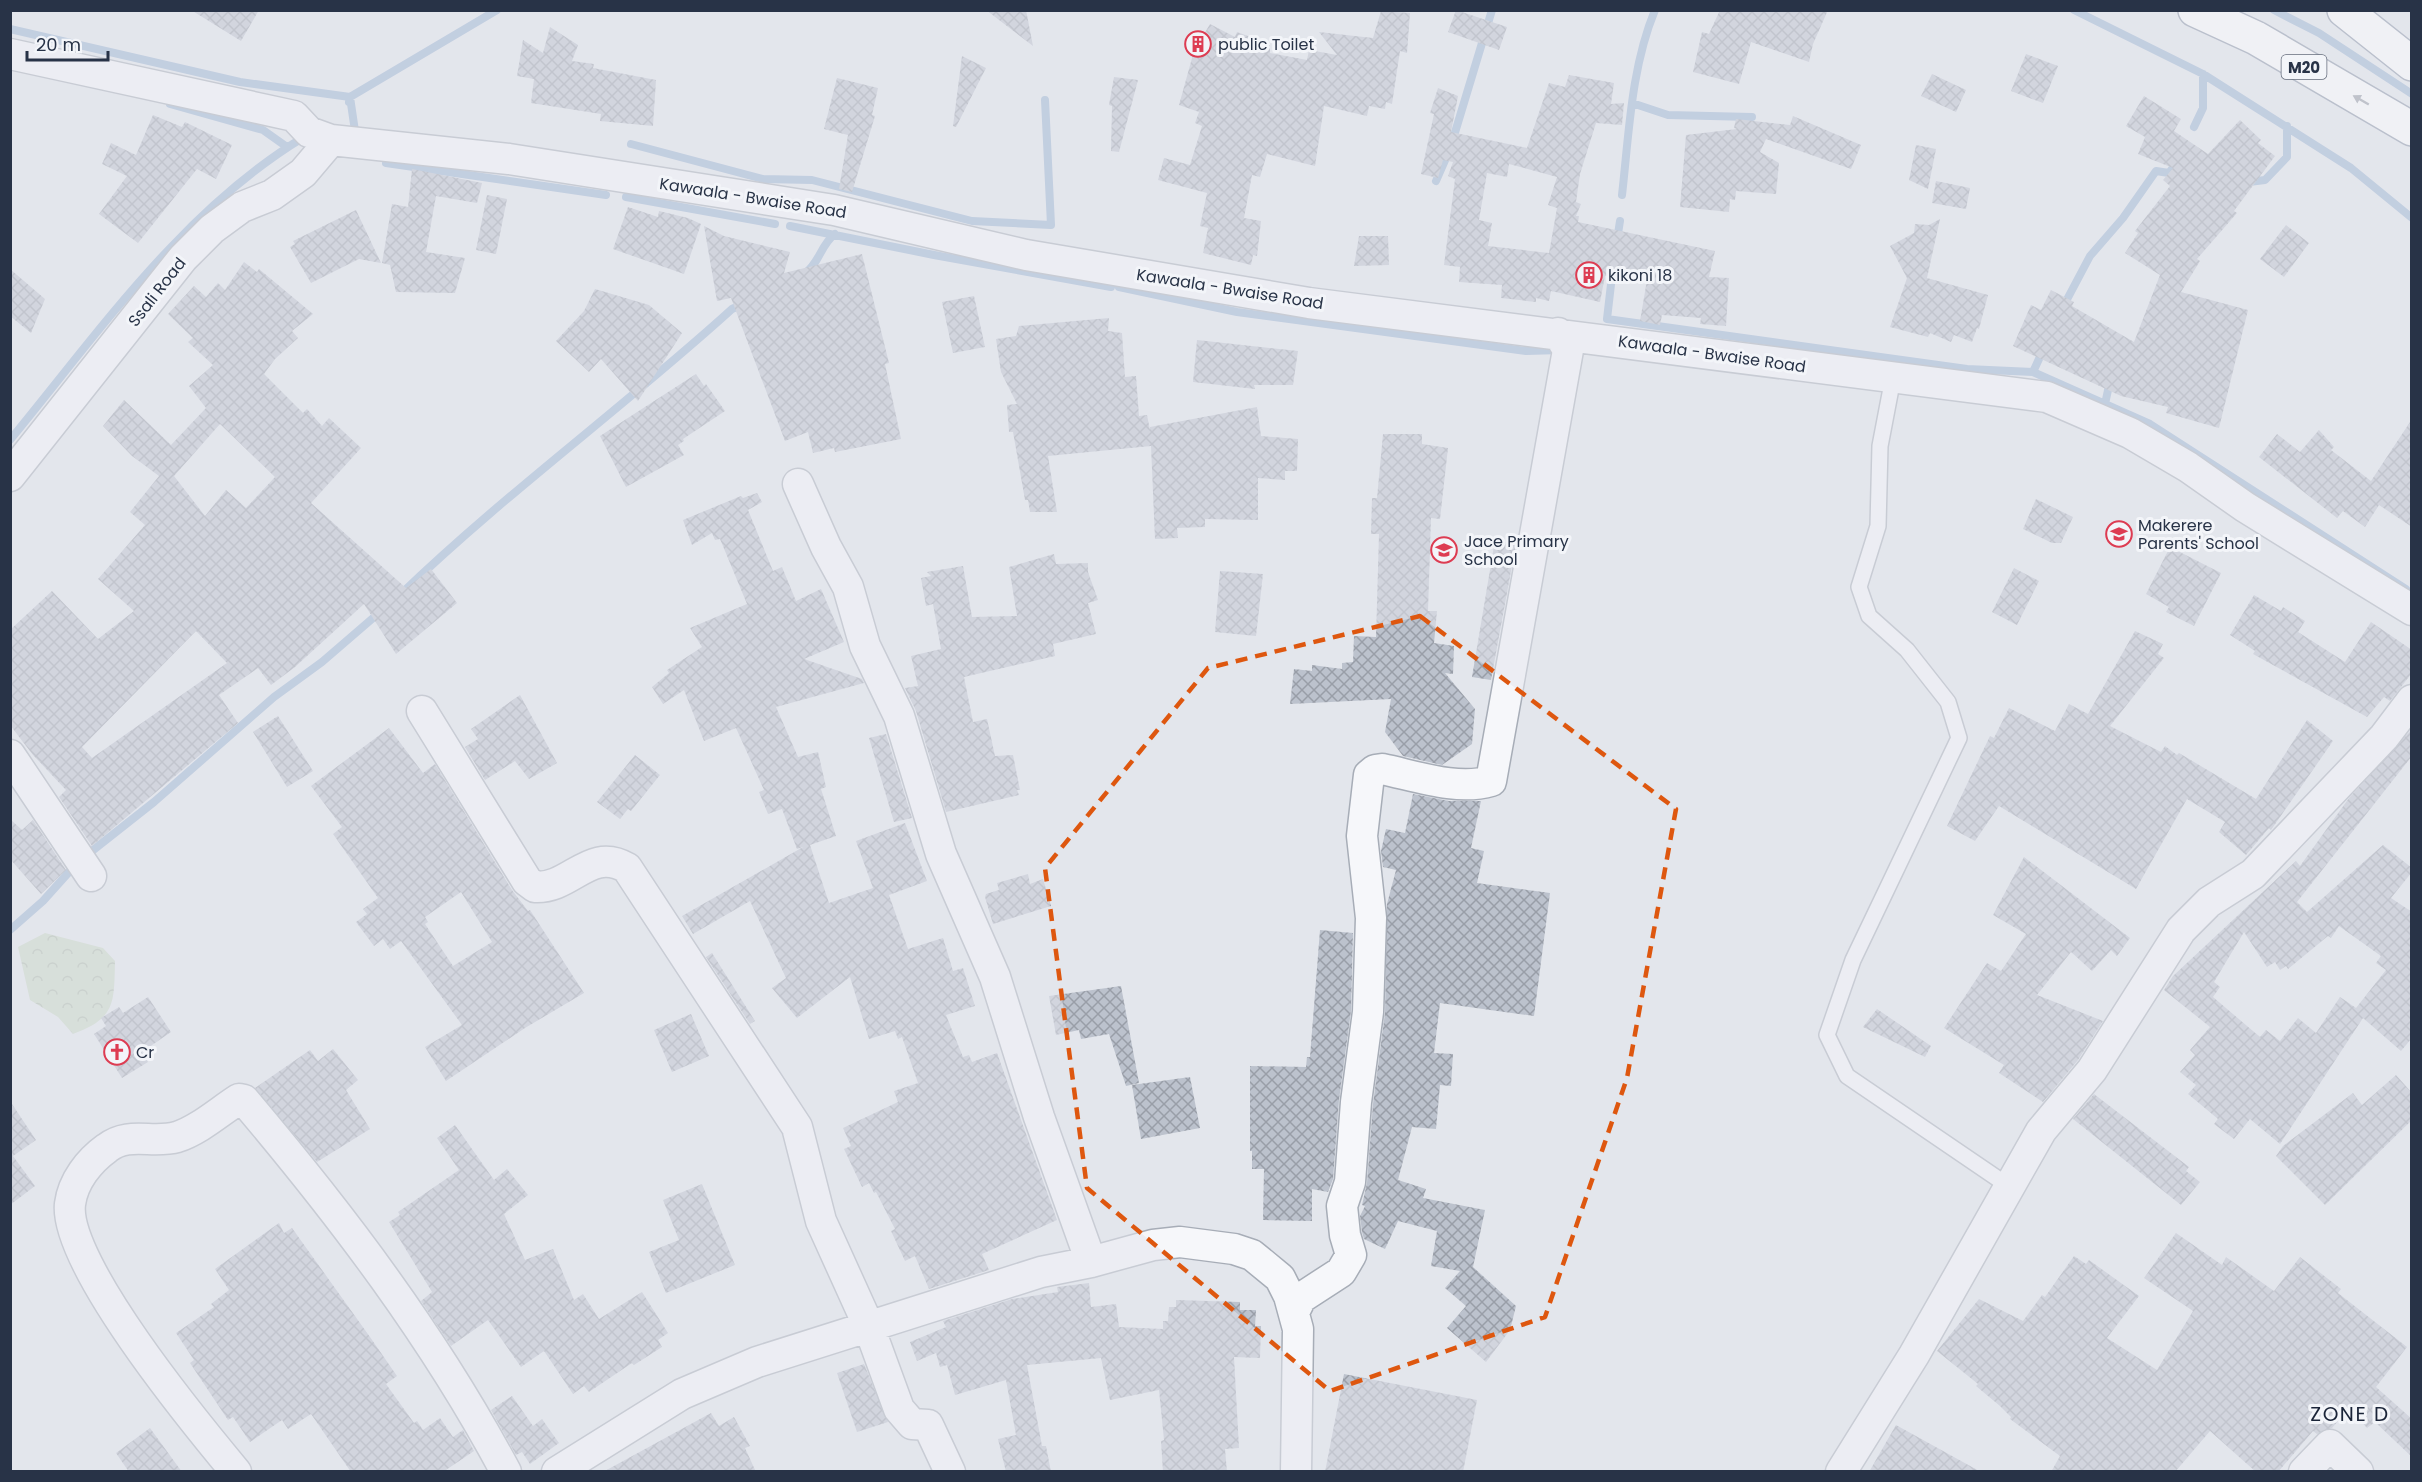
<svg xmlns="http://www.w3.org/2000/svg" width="2422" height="1482" font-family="Poppins,sans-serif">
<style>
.forest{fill:url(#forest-crowns)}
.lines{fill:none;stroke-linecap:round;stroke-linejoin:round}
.stream{stroke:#9ab3d0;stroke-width:8}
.building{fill:url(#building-cross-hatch);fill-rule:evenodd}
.lane-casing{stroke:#a7adb7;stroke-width:18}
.street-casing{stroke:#a7adb7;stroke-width:33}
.highway-casing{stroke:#8893a5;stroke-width:36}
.lane{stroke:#f6f7fa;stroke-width:15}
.street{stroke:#f6f7fa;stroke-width:30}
.highway{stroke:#fff;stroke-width:33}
.oneway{fill:#9499a3}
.marked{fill:none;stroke:#de570f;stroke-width:4.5;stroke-dasharray:12 8;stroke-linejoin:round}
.labels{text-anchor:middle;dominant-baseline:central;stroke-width:6;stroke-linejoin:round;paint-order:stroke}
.shield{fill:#f3f5f9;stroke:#656d7c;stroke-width:1.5}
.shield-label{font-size:15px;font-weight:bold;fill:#283347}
.poi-label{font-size:16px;fill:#283347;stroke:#f3f5f9;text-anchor:start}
.street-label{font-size:16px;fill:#283347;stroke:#f3f5f9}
.quarter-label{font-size:20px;letter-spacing:1.5px;fill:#1a2438;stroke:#f3f5f9}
</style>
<defs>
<pattern id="forest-crowns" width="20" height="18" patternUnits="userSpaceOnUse" patternTransform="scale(1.5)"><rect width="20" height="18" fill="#c8d7c3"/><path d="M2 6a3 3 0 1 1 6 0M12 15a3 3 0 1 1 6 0" fill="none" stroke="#acb9a9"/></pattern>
<pattern id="building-cross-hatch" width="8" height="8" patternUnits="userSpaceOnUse" patternTransform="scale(1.5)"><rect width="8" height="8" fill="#bcc2cd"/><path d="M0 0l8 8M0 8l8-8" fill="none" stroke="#999ea8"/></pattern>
</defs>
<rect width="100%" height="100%" fill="#e3e6ec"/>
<!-- forest -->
<path class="forest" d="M45 933 103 948 115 961C114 1003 116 1018 73 1034L58 1017 30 1000 18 947Z"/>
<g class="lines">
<!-- stream -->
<path class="stream" d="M2074 10 2203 74 2351 168 2412 218
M2274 10 2319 33 2412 94
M10 29 240 82 350 97 355 131
M349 102 350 97 497 10
M1632 103 1668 115 1752 117
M170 104 263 130 287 147 291 145
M2194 127 2203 108V74
M631 144 763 179 812 180 972 221 1051 225 1045 100
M386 163 606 195
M1436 181 1450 149 1492 10
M2249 182 2265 180 2287 157V126
M1622 195C1629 134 1631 68 1655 10
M626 197 775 224
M790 226 934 255 1111 287
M1617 240 1620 221
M1613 267 1607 319 1967 369 2033 372 2150 424 2406 589
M805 273C819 264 821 244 835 234
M1119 287 1237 312 1526 351 1561 350
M2063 307 2090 256 2123 218 2156 171 2169 173 2175 165
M2033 372 2044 348
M2105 404 2110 381
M10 440C99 332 183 210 304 137
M401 594C506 493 624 407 732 309L743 304
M10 930 43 901 78 862 154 802 274 697 322 662 380 612"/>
</g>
<!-- building -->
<path class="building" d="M191 10H259L241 41Z
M986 10H1026L1033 46Z
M1456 10 1507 27 1499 50 1448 32Z
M1720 10H1828L1813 44 1809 62 1751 42 1739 84 1693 72 1702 32 1709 34Z
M1381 11 1410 13 1407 53 1400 51 1392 104 1386 102 1385 109 1369 106 1367 116 1324 106 1315 166 1267 154 1260 177 1252 175 1244 218 1261 221 1257 256 1253 255 1251 265 1203 253 1208 228 1200 226 1207 193 1158 180 1164 158 1190 165 1202 126 1195 123 1199 112 1179 105 1197 40 1200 41 1210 24 1235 37 1237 32 1267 43 1270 45V53L1307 60 1309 50 1337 55 1319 32 1373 38Z
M550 27 578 45 572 61 594 64 593 68 656 80 653 126 600 121 601 114 531 103 534 79 517 76 523 40 543 53Z
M2026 54 2058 66 2043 103 2011 91Z
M962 56 986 68 956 127 953 126Z
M1932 74 1966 90 1956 112 1921 96Z
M1569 75 1614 83 1611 104 1624 103 1622 125 1596 123 1580 174 1576 202 1581 204 1576 216H1579L1578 222 1715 251 1709 277 1729 278 1726 326 1700 324 1701 318 1662 315 1660 325 1640 321 1647 280 1605 276 1600 302 1551 291 1549 301 1536 298V302L1501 298 1502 285 1459 282 1460 267 1444 265 1455 179 1448 176 1453 162 1443 160 1438 178 1421 174 1434 114 1430 113 1438 88 1458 96 1451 132 1527 148 1549 83 1565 87ZM1509 164 1557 177 1548 205 1557 208 1549 253 1488 246 1492 223 1479 220 1487 173 1507 177Z
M1114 77 1138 80 1119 152 1111 151 1112 106 1109 105Z
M837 78 878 88 872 115 875 116 852 192 839 189 848 135 824 129Z
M2144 96 2181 119 2174 131 2208 154 2240 120 2261 140 2258 143 2275 156 2234 211 2237 213 2197 259 2200 261 2181 292 2248 310 2219 428 2166 413 2168 407 2121 396 2013 346 2031 305 2041 310 2051 290 2074 302 2072 306 2134 342 2160 275 2125 253 2138 233 2135 231 2170 186 2163 180 2173 168 2138 154 2145 137 2126 126Z
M153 115 182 127 185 122 232 145 216 179 197 169 138 243 99 214 127 176 102 164 111 143 136 155Z
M1793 116 1861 145 1851 169 1766 139 1760 152 1779 163 1776 194 1736 191 1735 200 1730 199 1729 212 1680 207 1686 135 1737 129 1734 128 1736 119 1790 125Z
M1916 145 1936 149 1928 189 1909 180Z
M412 169 482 183 477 203 436 196 426 252 465 258 455 293 396 292 390 265 382 263 392 204 408 207Z
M1936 181 1970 188 1966 209 1932 203Z
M487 195 507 199 496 254 476 250Z
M628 207 658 217 659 211 688 218 701 224 684 274 613 249Z
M356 210 381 263 359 259 311 283 290 247 295 244 293 241Z
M1940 219 1927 278 1988 295 1979 329 1977 328 1972 342 1954 335 1951 342 1930 333 1928 337 1890 327 1907 278 1890 246 1914 233 1915 224 1929 225Z
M2286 225 2309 243 2284 277 2260 259Z
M704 226 724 236 790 252 784 273 862 254 889 363 885 364 901 439 835 452 834 448 813 453 808 432 785 441 731 298 717 301Z
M1359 236H1388L1389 265 1354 266Z
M244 262 257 272 259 269 313 314 292 331 298 338 275 359 264 374 303 413 307 409 322 426 329 418 361 448 311 503 406 588 431 569 457 603 396 654 364 604 295 667 271 685 258 668 219 695 238 723 92 846 59 797 66 790 33 755 10 725V630L52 591 98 639 134 611 98 579 145 525 130 512 159 476 132 456 103 426 124 400 171 445 206 408 189 386 213 365 188 342 193 338 168 314 194 286 206 297 218 283 225 290ZM220 424 275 477 246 508 226 490 205 516 174 476ZM196 631 227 663 92 758 82 747Z
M10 269 45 299 31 333 10 316Z
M595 289 649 305 682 333 638 401 601 359 589 372 556 341 584 311Z
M974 296 985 347 953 353 942 302Z
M1109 318 1108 331 1122 333 1125 377 1136 376 1139 416 1147 415 1150 430V427L1257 407 1261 436 1298 439 1297 471H1285V480L1258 478V520L1205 519V527L1177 528 1178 538 1155 539 1151 446 1048 456 1057 512H1030L1028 500H1025L1013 432H1009L1007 405 1017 404 1001 372 996 339 1016 336 1019 326Z
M1197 340 1298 351 1293 385H1254L1255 389 1193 382Z
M696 374 704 386 706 384 725 411 683 439 684 441 678 445 684 455 626 487 600 436Z
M2412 419V527L2379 505 2365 527 2343 511 2337 518 2259 457 2277 434 2300 452 2319 430 2334 447 2331 450 2371 481Z
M1383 434H1422V444L1448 448 1440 519 1431 518 1428 611H1437L1434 643 1454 646 1453 674 1445 673 1475 709 1472 744 1442 765 1403 756 1385 732 1391 699 1290 704 1294 669 1312 671V665L1342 669V663L1353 662 1354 636 1376 637 1379 534H1371L1372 498H1377Z
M757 493 762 502 748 510 773 571 782 567 796 601 821 589 844 642 804 659 862 679 864 683 776 707 798 757 818 752 826 787 821 789 836 836 810 845 829 903 873 888 856 841 905 823 927 881 889 895 908 949 943 938 953 971 963 968 975 1006 946 1015 963 1057 969 1055 972 1062 997 1053 1057 1220 982 1254 989 1270 929 1289 915 1256 905 1261 891 1231 895 1229 876 1192 874 1193 869 1183 862 1187 844 1149 851 1146 843 1128 898 1102 894 1091 918 1083 902 1037 898 1039 895 1031 869 1039 850 977 797 1018 772 988 786 978 750 901 693 934 682 916 803 847 797 849 782 809 768 814 759 792 764 790 736 728 704 741 684 690 663 704 652 687 669 673 667 670 702 647 690 628 747 604 720 539 715 540 712 533 692 545 683 520 741 496 743 498Z
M2036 499 2073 517 2061 543H2052L2023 529Z
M1495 540 1516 544 1491 680 1472 677Z
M2170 547 2221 573 2194 626 2166 612 2169 607 2146 594Z
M1054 554 1056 564 1088 563V572L1098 600 1088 603 1096 634 1053 644 1055 656 964 677 973 722 987 719 995 756 1013 755 1020 790H1017L1019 795 946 812 916 711 905 688 918 686 911 656 941 649 933 604 926 606 921 578 931 576 927 572 963 566 972 617 1017 616 1009 567Z
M2014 568 2039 581 2017 625 1992 612Z
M1220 571 1263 574 1256 636 1215 632Z
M2254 595 2281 611 2283 607 2305 621 2298 632 2345 662 2371 622 2412 650V673L2390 701 2384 697 2367 717 2253 654 2255 651 2230 635Z
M2135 631 2163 644 2158 654 2164 658 2110 726 2161 752 2165 746 2177 755 2179 753 2256 799 2307 720 2333 741 2271 830 2269 828 2246 855 2219 832 2225 822 2187 799 2136 889 1999 806 1975 841 1947 826 1990 736 1994 738 2009 708 2055 731 2069 704 2088 714Z
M520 695 557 763 529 779 515 761 485 780 465 747 478 739 471 729Z
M278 716 313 771 287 787 253 732Z
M389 728 423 773 435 764 512 890 528 911 530 910 584 993 525 1028 446 1081 425 1047 462 1025 401 941 390 949 383 939 374 946 356 922 367 914 363 909 378 898 333 834 342 827 311 786ZM461 892 492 942 453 966 425 924 428 922 425 917Z
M2412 729V756L2297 902 2307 912 2383 845 2412 868V872L2391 898 2412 912V1038L2401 1051 2363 1018 2280 1144 2250 1119 2234 1139 2214 1124 2218 1119 2188 1094 2196 1085 2180 1072 2195 1055 2190 1050 2210 1027 2164 990 2173 976 2296 861 2300 866 2349 798ZM2339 926 2381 956 2376 963 2386 970 2356 1008 2340 997 2316 1033 2298 1018 2280 1041 2266 1030 2260 1037 2213 997 2220 987 2214 982 2244 932 2267 967 2275 962 2280 970 2286 966 2288 969 2328 936 2331 938Z
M886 734 912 818 894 822 869 738Z
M635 755 660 775 631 811 628 809 620 819 597 802Z
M1413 794 1449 801H1481L1471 848 1484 851 1477 883 1550 893 1534 1016 1440 1003 1434 1053 1453 1054 1451 1086 1440 1085 1436 1129 1412 1127 1398 1180 1426 1189 1423 1198 1485 1210 1473 1267 1516 1306 1510 1330 1486 1362 1447 1328 1466 1306 1445 1288 1460 1271 1431 1266 1437 1231 1398 1221 1385 1249 1364 1239 1362 1232 1360 1216 1365 1206 1362 1205 1367 1183 1373 1104 1385 1013 1387 904 1396 870 1383 867 1381 851 1386 829 1405 833Z
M10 819 22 830 33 820 66 870 41 894 10 859Z
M2024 857 2130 938 2117 956 2111 950 2092 971 2071 952 2037 995 2103 1021 2078 1060 2043 1102 1999 1073 2004 1065 1944 1028 1987 963 2001 971 2026 934 1993 915Z
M1028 874 1030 884 1043 879 1051 906 993 924 985 897 986 894 999 890 997 883Z
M1320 930 1353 933 1351 1011 1339 1100 1333 1179 1328 1192 1312 1189V1221L1263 1220 1264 1169H1252V1151H1250V1066L1306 1067 1307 1057H1310Z
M712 953 755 1021 750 1024 706 957Z
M1121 986 1139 1083 1126 1086 1109 1034 1081 1039 1079 1030 1056 1035 1049 996Z
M148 997 171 1032 142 1052 148 1062 122 1078 94 1034 106 1026 101 1018 119 1007 123 1013Z
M1877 1009 1931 1046 1925 1057 1863 1027Z
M691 1014 709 1056 672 1072 654 1030Z
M333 1049 358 1080 346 1090 370 1129 317 1162 255 1088 310 1050 318 1061Z
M2396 1075 2412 1093V1120L2325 1205 2276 1156 2283 1146 2353 1093 2362 1105Z
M1190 1077 1200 1128 1141 1139 1132 1085Z
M2094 1094 2189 1167 2186 1171 2200 1182 2181 1205 2073 1119Z
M10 1101 36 1140 13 1156 35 1186 10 1205Z
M455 1125 494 1180 507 1169 528 1195 504 1214 525 1260 553 1249 574 1300 583 1294 599 1319 642 1292 668 1333 658 1340 662 1347 634 1365 632 1363 589 1392 584 1386 573 1394 544 1351 521 1367 488 1320 451 1346 421 1301 432 1292 389 1222 400 1215 398 1212 459 1170 437 1138Z
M702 1184 735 1265 666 1293 649 1252 679 1240 663 1200Z
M279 1223 284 1233 292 1228 370 1337 397 1376 386 1384 414 1423 417 1421 423 1430 440 1418 453 1437 463 1430 474 1451 443 1472H351L311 1414 288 1429 282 1420 250 1442 233 1417 228 1420 190 1363 194 1360 176 1333 214 1307 211 1304 229 1290 215 1269Z
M2176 1233 2222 1265 2226 1257 2274 1291 2300 1257 2341 1289 2338 1293 2407 1347 2376 1387 2412 1419V1457L2375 1422 2367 1428 2353 1412 2349 1417 2345 1413 2332 1428 2317 1434 2313 1431 2278 1472H2256L2210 1431 2175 1472H2051L2060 1456 2010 1419 2011 1417 2000 1406 1976 1386 1978 1384 1937 1351 1979 1299 2023 1321 2042 1295 2045 1297 2074 1256 2086 1264 2089 1260 2139 1296 2107 1338 2157 1370 2193 1311 2144 1278Z
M1089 1283 1091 1307 1116 1304 1119 1327 1163 1329V1321H1168L1169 1307H1176V1300L1240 1302V1310H1256L1255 1326H1261L1260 1358 1234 1357 1239 1448 1225 1449 1227 1472H1163L1161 1441 1164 1440 1159 1390 1110 1400 1101 1358 1027 1365 1042 1446H1046L1051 1472H1006L998 1439 1016 1435 1006 1380 955 1395 947 1365 940 1367 936 1353 917 1361 910 1342 946 1327 943 1321 1012 1299 1058 1292 1057 1287Z
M864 1364 888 1422 857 1432 837 1373Z
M1344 1374 1477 1400 1463 1472H1325Z
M512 1396 533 1426 542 1419 559 1443 530 1464 522 1452 516 1455 491 1410Z
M711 1413 719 1426 734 1417 750 1446 745 1448 756 1472H603Z
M1896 1425 1981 1472H1869Z
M150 1428 182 1472H129L116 1453Z"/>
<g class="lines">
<!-- lane casing -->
<g class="lane-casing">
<path id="lane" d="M1893 378 1880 446 1878 526 1859 587 1869 616 1907 650 1948 702 1959 738 1853 960 1827 1035 1847 1076 2010 1187"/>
</g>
<!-- street casing -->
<g class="street-casing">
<path id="street" d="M10 54 294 116 309 132 331 140 509 159 834 210 1026 255 1309 303 2047 397 2130 433 2188 467 2245 507 2412 610
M10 476 183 258 212 229 242 207 272 195 303 173 331 140
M798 484 826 547 848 587 865 646 899 716 941 854 995 977 1039 1117 1091 1262
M422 711 527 881 535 887C571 889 590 846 627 868L797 1127 821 1221 869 1327 899 1409 912 1424 928 1425 950 1472
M10 755 91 876
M1294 1312 1301 1298 1341 1272 1351 1255 1345 1235 1342 1206 1350 1182 1356 1102 1368 1012 1371 918 1362 836 1369 775 1375 770 1382 769C1416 776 1457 791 1491 781L1568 350 1558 333
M236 1472C196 1424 63 1263 70 1204 73 1181 89 1161 107 1148 129 1131 152 1144 177 1137 199 1130 220 1111 239 1099L244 1100C342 1216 434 1337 506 1472
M557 1472 682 1394 757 1362 1041 1272 1091 1262 1153 1245 1180 1242 1234 1249 1252 1255 1280 1278 1289 1296 1298 1329 1296 1472
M1841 1472 1914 1355 2041 1131 2092 1070 2181 930 2209 902 2253 874 2384 737 2412 700
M2304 1472 2330 1445 2358 1472"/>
</g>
<!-- highway casing -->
<g class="highway-casing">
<path id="highway" d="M2195 10 2256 38 2412 129
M2344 10 2412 64"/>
</g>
<!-- lane -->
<use href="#lane" class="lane"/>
<!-- street -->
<use href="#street" class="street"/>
<!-- highway -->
<use href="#highway" class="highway"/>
</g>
<!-- one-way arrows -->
<defs><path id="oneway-solid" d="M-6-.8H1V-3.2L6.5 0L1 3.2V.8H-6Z" transform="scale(1.5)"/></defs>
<use class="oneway" href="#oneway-solid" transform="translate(2361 100) rotate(-150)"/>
<!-- marked area -->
<path d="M0 0H2422V1482H0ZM1420 616 1676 809 1627 1078 1545 1317 1330 1391 1087 1188 1045 868 1208 668Z" fill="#e3e6ec" fill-opacity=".55" fill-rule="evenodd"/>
<path class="marked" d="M1420 616 1676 809 1627 1078 1545 1317 1330 1391 1087 1188 1045 868 1208 668Z"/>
<!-- icons -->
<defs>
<g id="building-ring" transform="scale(1.35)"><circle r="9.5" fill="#f3f5f9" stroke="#dd3c52" stroke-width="1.5"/><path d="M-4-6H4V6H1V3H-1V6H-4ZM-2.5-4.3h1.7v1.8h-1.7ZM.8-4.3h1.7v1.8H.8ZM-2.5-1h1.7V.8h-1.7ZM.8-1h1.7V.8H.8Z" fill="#dd3c52"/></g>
<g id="school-ring" transform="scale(1.35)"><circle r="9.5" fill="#f3f5f9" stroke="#dd3c52" stroke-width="1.5"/><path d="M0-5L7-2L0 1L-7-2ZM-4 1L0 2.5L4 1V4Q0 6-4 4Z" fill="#dd3c52"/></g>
<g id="church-ring" transform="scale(1.35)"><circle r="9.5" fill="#f3f5f9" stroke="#dd3c52" stroke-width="1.5"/><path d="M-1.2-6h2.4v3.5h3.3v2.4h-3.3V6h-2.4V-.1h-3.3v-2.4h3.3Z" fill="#dd3c52"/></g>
</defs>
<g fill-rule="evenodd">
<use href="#building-ring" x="1198" y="44"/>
<use href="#building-ring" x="1589" y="275"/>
<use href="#school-ring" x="2119" y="534"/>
<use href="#school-ring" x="1444" y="550"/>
<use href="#church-ring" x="117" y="1052"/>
</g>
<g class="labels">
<!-- shield labels -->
<rect class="shield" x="2281.5" y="55" width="45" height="24" rx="4.5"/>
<g class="shield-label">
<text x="2304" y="67">M20</text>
</g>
<!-- poi labels -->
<g class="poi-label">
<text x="1218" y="44">public Toilet</text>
<text x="1608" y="275">kikoni 18</text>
<text x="2138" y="525">Makerere<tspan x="2138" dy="18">Parents' School</tspan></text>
<text x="1464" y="541">Jace Primary<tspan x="1464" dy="18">School</tspan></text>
<text x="136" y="1052">Cr</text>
</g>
<!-- street labels -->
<g class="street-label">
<text transform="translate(753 198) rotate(9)">Kawaala - Bwaise Road</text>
<text transform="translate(1230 289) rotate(9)">Kawaala - Bwaise Road</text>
<text transform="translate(157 292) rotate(-52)">Ssali Road</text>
<text transform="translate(1712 354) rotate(8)">Kawaala - Bwaise Road</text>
</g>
<!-- quarter labels -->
<g class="quarter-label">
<text x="2350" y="1414">ZONE D</text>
</g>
</g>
<!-- border -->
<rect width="2422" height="1482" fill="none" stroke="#283347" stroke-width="24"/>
<!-- scale -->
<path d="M27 51v9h81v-9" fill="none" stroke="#283347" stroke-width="3"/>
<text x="36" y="51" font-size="18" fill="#283347" stroke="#f3f5f9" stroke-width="4.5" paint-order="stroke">20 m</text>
</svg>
